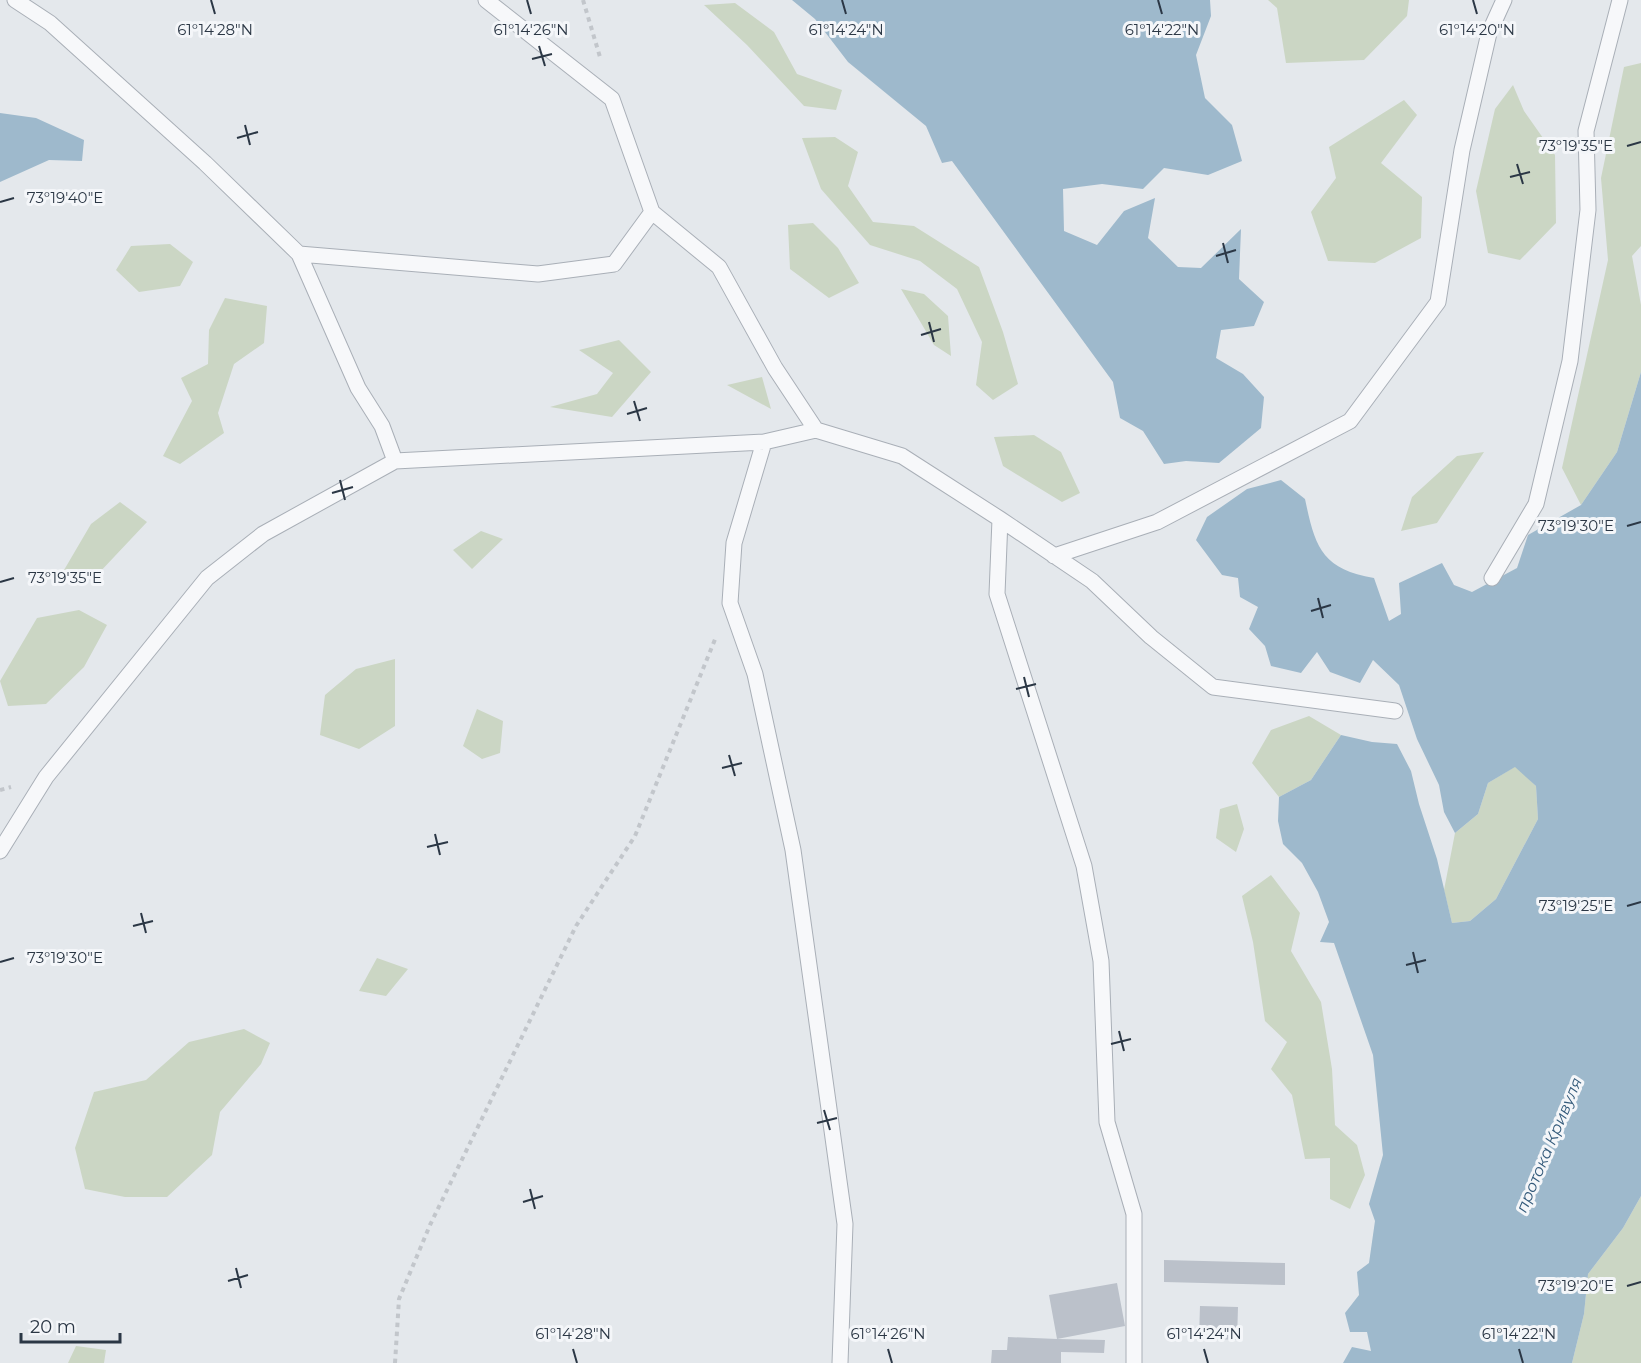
<svg xmlns="http://www.w3.org/2000/svg" width="1641" height="1363" font-family="Montserrat,sans-serif">
<style>
.green{fill:#cbd6c4}
.water{fill:#9eb9cc}
.building{fill:#bbc1ca}
.lines{fill:none;stroke-linecap:round;stroke-linejoin:round}
.service-casing{stroke:#a9afb7;stroke-width:17}
.path{stroke:#c2c6cb;stroke-width:4;stroke-dasharray:4.5 4.5;stroke-linecap:butt}
.service{stroke:#f7f8fa;stroke-width:15}
.ticks{fill:none;stroke:#2b3745;stroke-width:2}
.labels{text-anchor:middle;dominant-baseline:central;stroke-width:6;stroke-linejoin:round;paint-order:stroke}
.water-label{font-size:16px;font-style:italic;fill:#335a7a;stroke:#f4f6f9}
.ticks-label{font-size:15px;text-anchor:middle;fill:#2b3745;stroke:#f4f6f9;stroke-width:6;stroke-linejoin:round;paint-order:stroke}
</style>
<rect width="100%" height="100%" fill="#e4e8ec"/>
<!-- green -->
<path class="green" d="M1268 0H1409L1407 16 1364 60 1286 63 1277 8Z
M735 3 774 32 797 74 842 90 836 110 804 106 747 45 704 5Z
M1641 63V246L1632 256 1641 305V372L1617 452 1581 505 1562 468 1608 260 1601 178 1624 67Z
M1513 85 1524 111 1555 155 1556 223 1520 260 1488 253 1476 191 1495 109Z
M1404 100 1417 115 1381 163 1422 197 1421 238 1375 263 1328 261 1311 212 1336 178 1329 147Z
M835 137 858 152 848 186 873 222 914 226 979 267 1003 332 1018 384 993 400 976 385 982 342 957 289 920 261 870 245 821 189 802 138Z
M813 223 838 248 859 283 829 298 790 269 788 225Z
M170 244 193 262 180 286 139 292 116 270 131 246Z
M901 289 924 294 948 316 951 356 934 345Z
M225 298 267 306 264 343 234 364 218 413 224 433 180 464 163 456 192 401 181 378 208 364 209 330Z
M619 340 651 372 612 417 550 407 597 394 613 373 579 350Z
M762 377 771 409 727 385Z
M1034 435 1061 452 1080 493 1062 502 1003 466 994 437Z
M1484 452 1437 523 1401 531 1412 497 1457 456Z
M120 502 147 522 98 574 57 582 91 524Z
M481 531 503 539 472 569 453 550Z
M79 610 107 625 84 667 46 704 8 706 0 681 37 618Z
M395 659V726L359 749 320 735 325 695 356 669Z
M477 709 503 721 500 753 482 759 463 746Z
M1309 716 1341 735 1311 780 1279 797 1252 763 1271 730Z
M1516 766 1536 786 1538 819 1496 899 1470 921 1452 923 1444 890 1455 833 1478 814 1488 783Z
M1237 804 1244 829 1236 852 1216 838 1220 809Z
M1271 875 1300 913 1291 951 1321 1002 1332 1069 1335 1125 1357 1145 1365 1175 1350 1209 1330 1199V1158L1305 1159 1292 1095 1271 1069 1287 1042 1265 1021 1253 942 1242 896Z
M377 958 408 969 386 996 359 991Z
M244 1029 270 1043 261 1064 220 1112 212 1155 167 1197H125L85 1189 75 1148 94 1092 146 1080 189 1042Z
M1641 1196V1363H1572L1584 1314 1588 1274 1623 1228Z
M76 1346 106 1350 104 1363H68Z"/>
<!-- water -->
<path class="water" d="M792 0H1210L1211 16 1196 55 1205 98 1232 125 1242 161 1208 175 1164 168 1143 189 1102 184 1063 189 1064 231 1097 245 1124 211 1155 198 1148 238 1178 267 1201 268 1241 229 1239 279 1264 302 1254 326 1221 330 1216 358 1243 374 1264 397 1261 428 1219 463 1186 461 1164 464 1143 431 1120 418 1113 382 952 161 942 163 926 126 848 62 815 19Z
M0 113 36 118 84 140 82 161 49 160 0 182Z
M1641 372V1196L1623 1228 1588 1274 1584 1314 1572 1363H1343L1352 1347 1371 1351 1367 1332H1350L1345 1313 1359 1295 1357 1272 1369 1263 1375 1221 1369 1204 1383 1155 1373 1055 1334 943 1320 942 1329 922 1318 892 1302 863 1283 844 1278 821 1279 797 1311 780 1341 735 1372 742 1397 744 1411 771 1419 804 1437 859 1452 923 1470 921 1496 899 1538 819 1536 786 1515 767 1488 783 1478 814 1455 833 1444 812 1439 785 1417 739 1399 685 1373 660 1360 683 1330 672 1317 652 1301 673 1271 666 1265 646 1249 629 1258 607 1240 597 1238 578 1222 575 1196 540 1207 517 1247 489 1281 480 1305 499C1315 546 1321 569 1374 578L1389 621 1401 614 1399 583 1442 563 1454 585 1472 592 1517 568 1528 535 1581 505 1617 452Z"/>
<!-- building -->
<path class="building" d="M1164 1260 1285 1263V1285L1164 1282Z
M1117 1283 1125 1326 1057 1339 1105 1340 1104 1353 1061 1352V1363H991L992 1350H1007L1008 1337 1057 1339 1049 1295Z
M1200 1306 1238 1307 1237 1340 1199 1338Z"/>
<g class="lines">
<!-- service casing -->
<g class="service-casing">
<path id="service" d="M15 0 50 23 205 163 299 254 538 274 614 264 652 212
M486 0 612 99 652 212 719 267 775 368 816 430
M299 254 358 388 382 426 395 461
M764 442 734 543 730 603 755 674 793 850 845 1224 840 1363
M1000 519 997 594 1084 866 1101 961 1107 1122 1134 1214V1363
M1054 556 1157 522 1350 421 1438 302 1462 150 1489 33 1504 0
M1492 578 1536 504 1570 361 1588 210 1586 131 1620 0
M0 851 46 777 207 578 263 534 395 461 764 442 816 430 902 456 1000 519 1092 581 1151 637 1213 687 1395 711"/>
</g>
<!-- path -->
<path class="path" d="M583 0 600 57
M0 790 11 787
M395 1363 399 1299 430 1225 576 926 635 836 716 637"/>
<!-- service -->
<use href="#service" class="service"/>
</g>
<!-- ticks -->
<path class="ticks" d="M211 0 215 14M527 0 531 14M842 0 846 14M1158 0 1162 14M1473 0 1477 14M539 46 545 66M532 59 552 54M245 125 250 145M237 138 258 132M1627 146 1641 142M1517 164 1523 184M1510 177 1530 172M0 202 14 198M1223 243 1228 263M1216 256 1236 250M929 322 934 342M921 335 941 329M634 401 640 421M627 414 647 408M340 480 345 500M332 493 353 487M1627 526 1641 522M0 582 14 578M1318 598 1323 618M1311 611 1331 605M1024 677 1029 697M1016 689 1036 684M729 755 735 776M722 768 742 763M435 834 440 855M427 847 448 842M1627 906 1641 902M141 913 146 933M133 926 153 921M1413 952 1418 973M0 962 14 958M1406 965 1426 960M1119 1031 1124 1051M1111 1044 1131 1039M824 1110 830 1130M817 1123 837 1118M530 1189 535 1209M523 1202 543 1196M236 1268 241 1288M228 1281 248 1275M1627 1286 1641 1282M573 1349 577 1363M888 1349 892 1363M1204 1349 1208 1363M1519 1349 1523 1363"/>
<g class="labels">
<!-- water labels -->
<g class="water-label">
<text transform="translate(1549 1145) rotate(-67)">протока Кривуля</text>
</g>
</g>
<g class="ticks-label">
<text x="215" y="35">61°14'28"N</text>
<text x="531" y="35">61°14'26"N</text>
<text x="846" y="35">61°14'24"N</text>
<text x="1162" y="35">61°14'22"N</text>
<text x="1477" y="35">61°14'20"N</text>
<text x="1576" y="151">73°19'35"E</text>
<text x="65" y="203">73°19'40"E</text>
<text x="1576" y="531">73°19'30"E</text>
<text x="65" y="583">73°19'35"E</text>
<text x="1576" y="911">73°19'25"E</text>
<text x="65" y="963">73°19'30"E</text>
<text x="1576" y="1291">73°19'20"E</text>
<text x="573" y="1339">61°14'28"N</text>
<text x="888" y="1339">61°14'26"N</text>
<text x="1204" y="1339">61°14'24"N</text>
<text x="1519" y="1339">61°14'22"N</text>
</g>
<!-- scale -->
<path d="M21 1333v9h99v-9" fill="none" stroke="#2b3745" stroke-width="3"/>
<text x="30" y="1333" font-size="18" fill="#2b3745" stroke="#f4f6f9" stroke-width="4.5" paint-order="stroke">20 m</text>
</svg>
